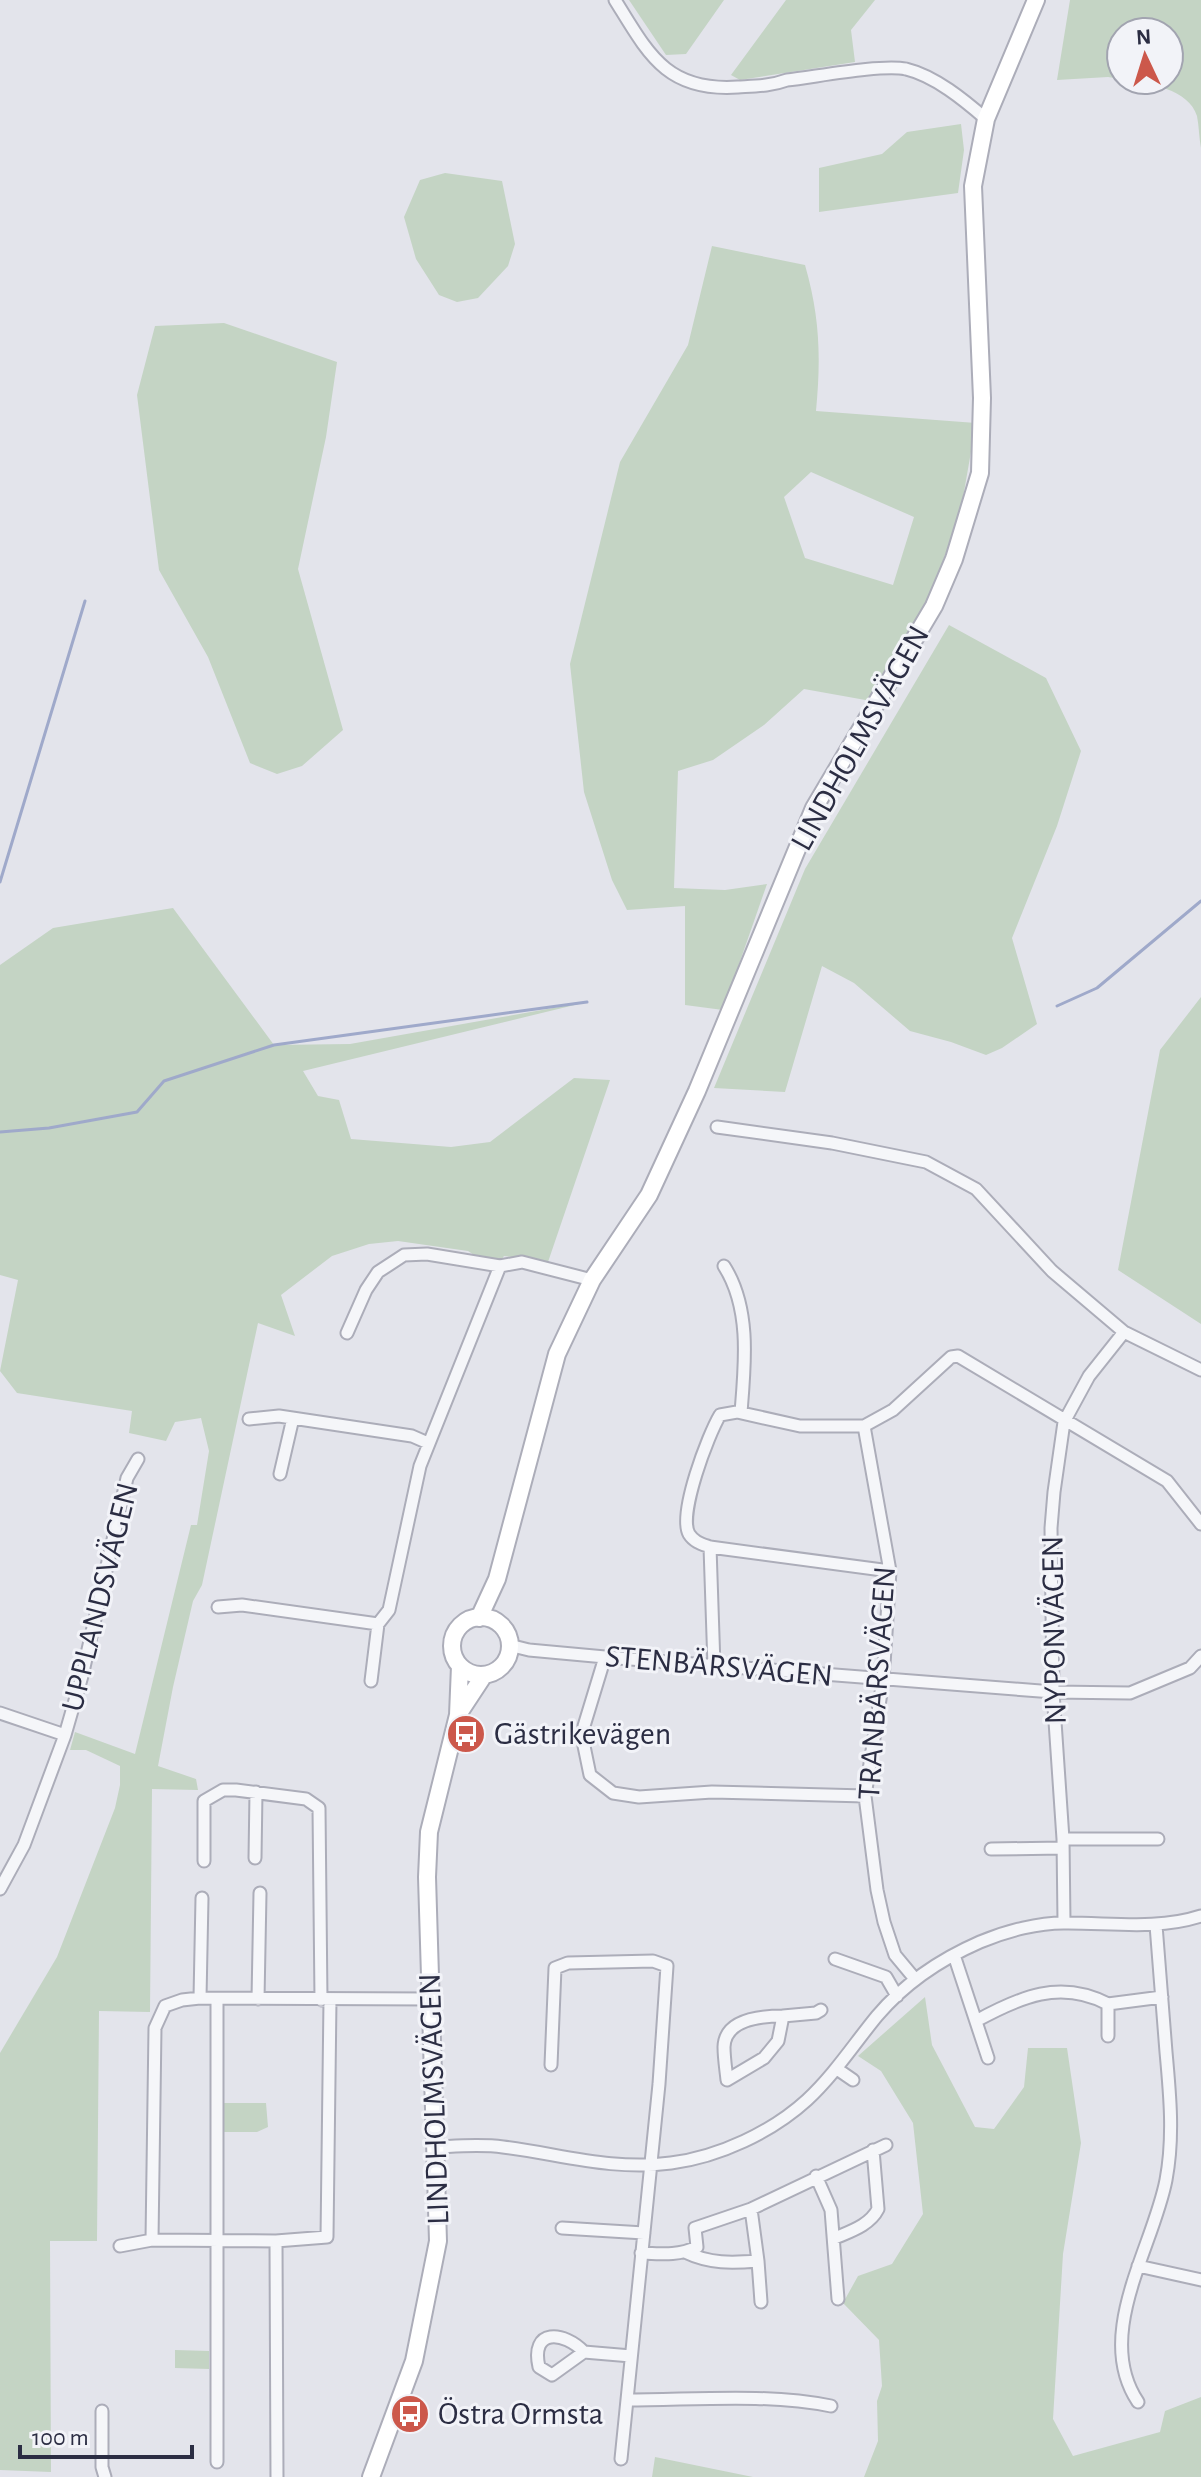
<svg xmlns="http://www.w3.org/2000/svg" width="1201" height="2477" font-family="'Alegreya Sans',sans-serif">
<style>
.green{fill:#c4d4c4;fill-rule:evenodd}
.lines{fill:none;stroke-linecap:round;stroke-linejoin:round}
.stream{stroke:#9fa9ca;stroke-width:3}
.street-casing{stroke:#acadb9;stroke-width:15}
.secondary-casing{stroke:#acadb9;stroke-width:20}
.street{stroke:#f5f6f9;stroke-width:11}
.secondary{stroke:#fff;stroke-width:16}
.labels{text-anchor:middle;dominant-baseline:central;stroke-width:6;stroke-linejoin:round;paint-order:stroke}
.street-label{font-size:32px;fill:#2b2d43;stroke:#f2f3f8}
.poi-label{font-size:32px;fill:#2b2d43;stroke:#f2f3f8;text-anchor:start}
</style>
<rect width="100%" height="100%" fill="#e3e4eb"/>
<!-- green -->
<path class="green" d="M629 0H724L686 54 666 55Z
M786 0H875L851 30 855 62 740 80 731 75Z
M1070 0H1201V148C1199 138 1199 126 1197 116 1189 89 1148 83 1125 80H1169V32H1121V79L1108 77 1057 80Z
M961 124 964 150 958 193 819 212V168L882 154 907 132Z
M445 173 502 181 515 244 508 266 478 298 457 302 439 295 416 259 404 217 420 180Z
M712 246 805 265C820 317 821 358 816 411L976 423 961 509 929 601 871 701 804 689 764 725 713 760 678 771 674 888 725 890 767 884 723 1010 685 1005V906L627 910 612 880 584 792 570 664 620 462 688 345ZM811 472 914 517 893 585 805 558 784 497Z
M224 323 337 362 326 437 298 569 343 730 302 766 277 774 250 763 208 657 159 570 137 395 155 326Z
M949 625 1046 678 1081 751 1057 826 1012 938 1037 1024 1002 1048 986 1055 951 1042 910 1031 854 983 822 966 785 1092 714 1088 805 869Z
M173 908 274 1045 350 1044 587 1002 303 1071 318 1096 339 1100 351 1139 451 1147 490 1142 574 1078 610 1080 548 1262 504 1256 501 1260 488 1264 468 1251 398 1241 369 1244 332 1256 281 1295 295 1336 258 1323 202 1585 193 1601 173 1687 158 1766 196 1779 198 1790 152 1789 150 2012 99 2011 97 2241H50L51 2472 0 2470V2053L57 1957 115 1808 120 1785V1766L86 1750H70L75 1732 135 1754 191 1525H197L209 1451 201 1418 175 1422 166 1441 129 1433 132 1411 17 1393 0 1371 18 1280 0 1275V965L53 928Z
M1201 997V1324L1118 1270 1160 1050Z
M925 1997 932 2045 975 2127 994 2129 1024 2087 1028 2048H1067L1081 2143 1063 2254 1053 2419 1073 2456 1160 2432 1165 2411 1201 2397V2477H864L878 2441 877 2401 882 2386 879 2340 843 2303 858 2276 892 2264 923 2214 913 2123 881 2071 858 2056Z
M224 2103H266L268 2127 257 2132H224Z
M175 2350 209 2351V2369L175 2368Z
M655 2457 753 2477H652Z"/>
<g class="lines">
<!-- stream -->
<path class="stream" d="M0 882 85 601
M1057 1006 1097 988 1201 901
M0 1132 49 1128 137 1112 164 1081 274 1045 587 1002"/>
<!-- street casing -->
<g class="street-casing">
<path id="street" d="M615 0C648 53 666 92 738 87 755 86 771 86 787 80 815 77 881 64 906 69 935 76 964 100 986 119
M717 1127 832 1143 926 1162 976 1189 1052 1271 1124 1332 1201 1370
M724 1266C751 1308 745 1364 741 1412
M347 1333 366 1290 378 1272 404 1255 427 1254 500 1266 522 1262 592 1280
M249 1419 279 1416 412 1436 428 1443
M864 1426 890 1571 883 1680 865 1796 877 1890 884 1922 895 1955 915 1979
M280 1474 293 1418
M710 1547 714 1666
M890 1571 710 1547C702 1544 694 1542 689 1534 678 1514 708 1435 720 1415L737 1412 800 1426H864L893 1410 951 1357 958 1356 1167 1481 1201 1524
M218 1607 242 1605 378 1624 389 1610 420 1466 500 1266
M509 1645 529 1650 605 1657 1053 1692 1130 1693 1190 1668 1201 1656
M605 1657 584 1726V1746L590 1775 613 1793 639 1797 712 1792 865 1796
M371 1681 378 1624
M0 1713 65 1735 82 1676 127 1478 138 1459
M1063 1839H1158
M991 1849 1063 1848
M255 1858 256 1792
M204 1861V1801L223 1790H236L306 1799 319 1808 321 2000
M0 1889 24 1845 65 1735
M1064 1922 1063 1839 1053 1692 1051 1528 1054 1492 1064 1422 1089 1376 1124 1332
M954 1955 988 2058
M835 1959 886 1977 897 1996
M200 1998 202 1898
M258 1999 260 1893
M1108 2004 1162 1997
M783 2016C763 2016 725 2018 724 2047 724 2058 726 2070 727 2080L764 2058 778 2041 783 2016 816 2013 821 2010
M976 2021C1020 1997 1060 1979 1108 2004V2036
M551 2065 555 1968 568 1963 653 1961 667 1966 659 2084 621 2459
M837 2069 853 2080
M436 2147C459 2146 481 2144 503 2147 560 2154 613 2171 671 2163 719 2157 772 2132 807 2100 834 2075 854 2044 877 2016 905 1983 941 1959 980 1942 1006 1931 1040 1922 1068 1923 1113 1923 1158 1930 1201 1916
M816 2176 831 2210 838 2299
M751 2209 886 2145
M562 2228 644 2233
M835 2238C851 2231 870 2225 878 2209L873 2150
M152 2240 155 2028 165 2006 182 2000 200 1998 432 1999
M276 2241 277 2477
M120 2246 152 2240 276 2241 327 2237 330 2000
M685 2252C710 2264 732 2263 758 2261L761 2302
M641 2253C662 2254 678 2256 697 2247L695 2228 751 2209 758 2261
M1138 2266 1201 2280
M584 2352 552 2375 539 2367C530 2328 564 2331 584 2352L631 2356
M627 2400C694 2400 765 2393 831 2406
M1138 2402C1093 2335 1153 2248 1166 2180 1174 2138 1170 2095 1166 2052 1163 2010 1159 1967 1156 1925
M102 2411V2467L105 2477
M217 2462V1999"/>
</g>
<!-- secondary casing -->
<g class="secondary-casing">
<path id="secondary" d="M452 1646a29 29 0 1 1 58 0a29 29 0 1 1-58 0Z
M479 1618 497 1579 557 1354 592 1280 649 1195 697 1091 814 808 934 606 954 559 980 473 982 398 973 186 986 119 1036 0
M459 1713 484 1675
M371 2477 414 2361 438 2241 427 1877 429 1832 458 1715 460 1666"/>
</g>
<!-- street -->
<use href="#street" class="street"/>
<!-- secondary -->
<use href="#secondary" class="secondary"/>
</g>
<!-- icons -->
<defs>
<g id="bus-disc" transform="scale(2)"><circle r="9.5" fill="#cc584b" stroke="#f2f3f8"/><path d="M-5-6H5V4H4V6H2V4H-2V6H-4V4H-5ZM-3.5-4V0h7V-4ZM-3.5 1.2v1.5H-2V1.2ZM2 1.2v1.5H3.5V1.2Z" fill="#fff"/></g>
</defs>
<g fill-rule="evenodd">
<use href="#bus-disc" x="466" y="1734"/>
<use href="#bus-disc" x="410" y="2414"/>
</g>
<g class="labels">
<!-- street labels -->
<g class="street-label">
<text transform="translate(860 738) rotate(-61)">LINDHOLMSVÄGEN</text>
<text transform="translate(100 1597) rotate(-76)">UPPLANDSVÄGEN</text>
<text transform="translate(1054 1630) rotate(-91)">NYPONVÄGEN</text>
<text transform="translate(719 1666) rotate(5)">STENBÄRSVÄGEN</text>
<text transform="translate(877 1683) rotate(-86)">TRANBÄRSVÄGEN</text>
<text transform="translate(434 2099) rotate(-92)">LINDHOLMSVÄGEN</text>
</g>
<!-- poi labels -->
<g class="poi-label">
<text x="494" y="1734">Gästrikevägen</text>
<text x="438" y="2414">Östra Ormsta</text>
</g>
</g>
<!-- north arrow -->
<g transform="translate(1145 56) rotate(356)"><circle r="38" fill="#f2f3f8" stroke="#a2a4b0" stroke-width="2"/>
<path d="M0-6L14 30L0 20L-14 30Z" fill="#cc584b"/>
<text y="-12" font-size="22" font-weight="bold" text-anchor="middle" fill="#2b2d43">N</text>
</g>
<!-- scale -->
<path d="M20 2445v12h172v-12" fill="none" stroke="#2b2d43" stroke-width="4"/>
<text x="32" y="2445" font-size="24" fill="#2b2d43" stroke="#f2f3f8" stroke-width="6" paint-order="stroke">100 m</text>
</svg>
